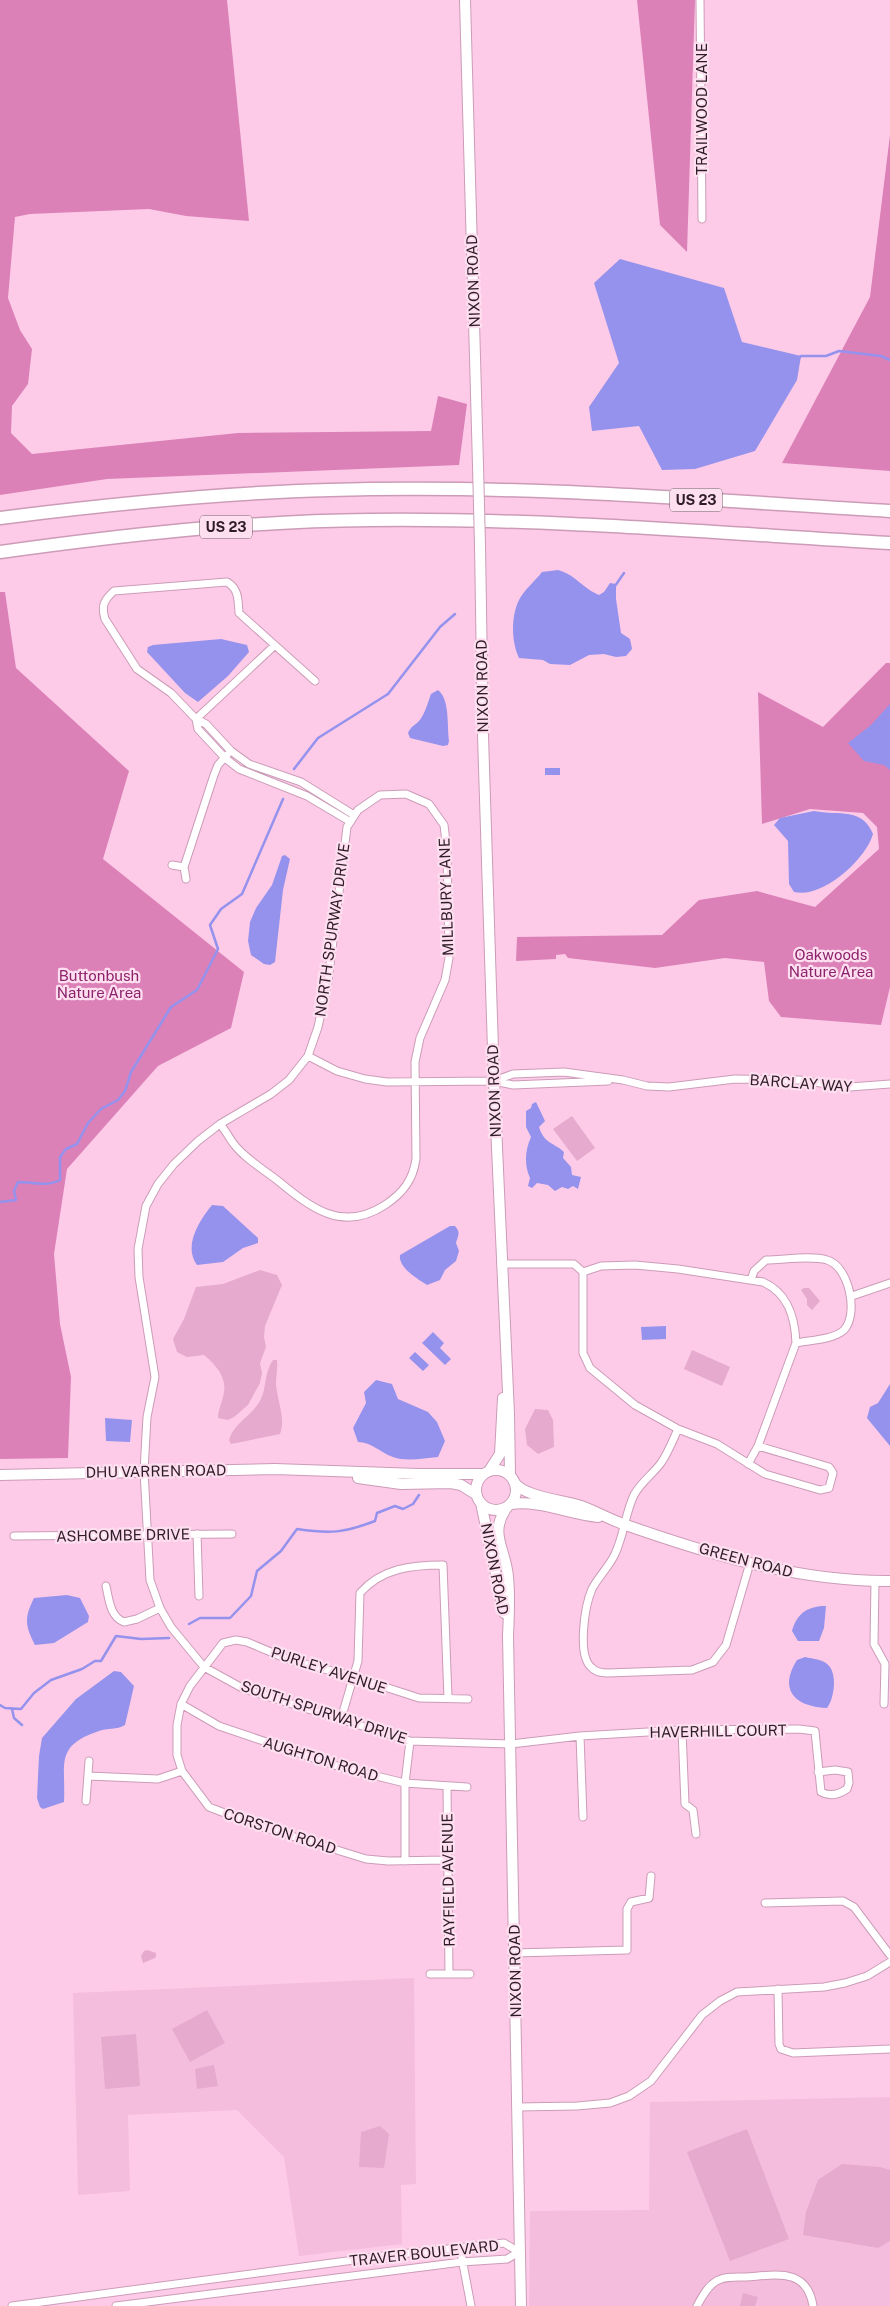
<svg xmlns="http://www.w3.org/2000/svg" width="890" height="2306" font-family="'Public Sans',sans-serif">
<style>
.built{fill:#f5bddd}
.green{fill:#e5aacd}
.forest{fill:#db81b8}
.water{fill:#9492ec}
.lines{fill:none;stroke-linecap:round;stroke-linejoin:round}
.stream{stroke:#9492ec;stroke-width:2.5}
.street-casing{stroke:#cc9cb7;stroke-width:9}
.secondary-casing{stroke:#cc9cb7;stroke-width:12}
.highway-casing{stroke:#cc9cb7;stroke-width:15}
.street{stroke:#fff;stroke-width:7}
.secondary{stroke:#fff;stroke-width:10}
.highway{stroke:#fff;stroke-width:12}
.secondary-bridge-casing{stroke:#cc9cb7;stroke-width:12;stroke-linecap:butt}
.secondary-bridge{stroke:#fff;stroke-width:10}
.labels{text-anchor:middle;dominant-baseline:central;stroke-width:4.5;stroke-linejoin:round;paint-order:stroke}
.shield{fill:#fedff0;stroke:#6c5663;stroke-width:1}
.shield-label{font-size:14px;font-weight:bold;fill:#2e1c27}
.street-label{font-size:15px;fill:#2e1c27;stroke:#fedff0}
.park-label{font-size:15px;fill:#8c226b;stroke:#fedff0}
</style>
<rect width="100%" height="100%" fill="#fdcbe8"/>
<!-- built -->
<path class="built" d="M414 1978 416 2184 401 2185 402 2244 299 2256 284 2157 237 2110 128 2115 130 2191 78 2195 73 1993Z
M890 2097V2306H529L530 2211 649 2210 650 2102Z"/>
<!-- green -->
<path class="green" d="M572 1116 595 1148 577 1161 553 1129Z
M260 1270 277 1275 282 1285 265 1326 264 1337 266 1347 260 1363 262 1373 260 1383 248 1405 234 1417 228 1420 218 1418C218 1409 223 1401 224 1392 227 1377 214 1363 204 1355L187 1357 177 1352 173 1339 184 1319 196 1287 223 1284Z
M804 1288H809L820 1301 812 1310 807 1305V1299L801 1290Z
M692 1350 730 1367 722 1386 684 1369Z
M273 1360H277C278 1368 276 1376 276 1384 277 1400 286 1418 280 1434L231 1444 229 1440C233 1424 251 1416 260 1401 267 1388 264 1372 273 1360Z
M535 1409 548 1410 553 1420 554 1447 538 1454 527 1445 525 1429Z
M147 1950 156 1953V1956L155 1958 143 1963 141 1956 144 1951Z
M207 2010 225 2043 190 2062 172 2029Z
M136 2034 140 2086 105 2089 101 2037Z
M214 2065 218 2086 197 2089 195 2069Z
M380 2126 389 2134 384 2168 359 2167 361 2132Z
M747 2129 789 2239 730 2261 687 2152Z
M842 2164 880 2167 890 2170V2241L878 2248 803 2235 806 2212 818 2180Z
M743 2293 758 2297 755 2306H740Z"/>
<!-- forest -->
<path class="forest" d="M0 0H227L249 221 186 216 149 209 30 214 15 217 8 298 20 330 32 349 28 384 12 406 11 433 32 454 238 433 431 431 438 396 467 404 459 465 107 479 0 495Z
M637 0H695L687 252 660 225Z
M890 135V471L782 463 870 297Z
M0 592H5L16 668 129 771 103 859 244 972 231 1028 158 1066 67 1169 54 1254 60 1324 71 1377 68 1458 0 1459Z
M886 663H890V987L881 1025 781 1017 769 1001 764 962 725 958 655 968 568 958 565 954 556 955V959L516 961 517 937 662 935 699 900 757 891 815 907 879 849 877 827 863 813 810 809 762 824 758 692 823 727Z"/>
<!-- water -->
<path class="water" d="M620 259 724 288 742 342 801 356 797 380 755 451 695 469 662 470 639 426 592 431 589 407 619 363 594 283Z
M558 570C576 575 582 588 599 595L604 592 610 583 616 584V599L621 633 630 639 632 649 626 656 616 657 604 654 589 655 570 665 550 664 543 660 519 658C511 641 511 616 519 600 524 590 535 581 542 572Z
M221 639 247 645 249 652 228 676 198 702 185 693 147 652 148 647 153 645Z
M438 690C450 699 447 726 449 741L448 745 443 746 410 738 408 733C411 726 414 726 419 721 425 714 428 702 431 694Z
M890 704V770L884 765 864 761 848 743 871 725Z
M545 768H560V775H545Z
M814 811C840 816 862 807 873 834 866 859 823 899 794 892L789 884 788 841 774 825 780 818Z
M285 855 290 859 283 890 275 962 270 965 264 964 251 955 248 941 250 922 256 908 272 885 282 856Z
M536 1102 545 1121 539 1127C544 1144 555 1143 564 1152L563 1158 571 1167 572 1175 581 1177 578 1189 573 1186 568 1189 562 1187 555 1191 548 1185 537 1183 532 1188 528 1186 530 1178C524 1165 525 1150 531 1137L526 1127V1111L531 1108 532 1104Z
M212 1205 223 1206 258 1238V1243L243 1248 223 1262 197 1265C183 1246 199 1221 212 1205Z
M450 1226H455C461 1233 458 1235 456 1243L459 1251 456 1261 445 1270 440 1280 427 1285C418 1279 398 1268 400 1255Z
M666 1326V1339L642 1340 641 1327Z
M433 1332 444 1343 440 1348 451 1359 445 1365 422 1343Z
M415 1352 429 1365 423 1371 409 1358Z
M376 1380 392 1384 398 1399 428 1412 437 1422 445 1441 438 1457C424 1458 407 1462 393 1457 379 1452 372 1442 358 1442L353 1428 366 1403 364 1392Z
M890 1384V1446L867 1418 870 1407 878 1403Z
M105 1418 132 1420 130 1442 106 1441Z
M67 1595 80 1598 89 1616 88 1622 54 1643 35 1645C25 1626 24 1618 34 1598Z
M826 1606 824 1628 819 1641H798L792 1631C797 1613 808 1606 826 1606Z
M805 1657C813 1659 824 1659 830 1667 837 1677 834 1699 827 1708 795 1707 778 1690 797 1660Z
M114 1671 121 1672 134 1686 125 1725C117 1730 107 1728 99 1731 54 1746 66 1764 64 1802L43 1809 40 1807 37 1798 39 1756 42 1738 76 1699Z"/>
<g class="lines">
<!-- stream -->
<path class="stream" d="M799 358 801 356H826L839 351 881 356 890 360
M615 586 624 573
M294 769 318 738 388 694 440 627 455 614
M0 1202 16 1200 14 1191 18 1182C32 1182 47 1187 60 1180V1157L66 1149 77 1144 88 1123 101 1109 118 1100 125 1091 131 1072 171 1007 197 990 218 949 210 925 221 909 242 894 283 799
M189 1624 200 1618H230L251 1596 257 1571 281 1551 297 1529C330 1534 344 1533 375 1521L377 1513 395 1506 403 1509 413 1504 419 1495
M0 1705 5 1708 21 1709 34 1693 51 1680 82 1669 95 1661H101L116 1636 141 1639 169 1638
M12 1709 14 1718 22 1725"/>
<!-- street casing -->
<g class="street-casing">
<path id="street" d="M700 0 702 219
M315 681 239 613C238 600 239 589 227 582L114 591C104 600 101 606 105 619L137 669 171 693 196 719 206 724 231 751 249 764 301 782 354 815
M196 719 198 729 225 758 239 769 307 796 349 821
M196 719 274 646
M172 865 184 867
M186 879 184 867 214 775 218 765 227 755
M308 1056 337 1071 365 1079 387 1082 494 1081 513 1085 608 1081
M494 1081 513 1074 564 1072 623 1080 647 1086 669 1087 735 1079 799 1080 850 1087 890 1084
M220 1124C225 1130 229 1137 233 1143 244 1158 263 1169 277 1180 311 1208 342 1233 385 1205 403 1193 413 1180 416 1159L415 1062 420 1038 445 980 449 958 447 851 444 825 429 804 406 794 380 795 358 810 347 827 328 981 318 1027 308 1056 289 1080 271 1094 220 1124 198 1141 174 1164 158 1184 146 1206 138 1249 139 1277 155 1377 147 1417 144 1471 150 1580 160 1608 171 1627 204 1667 244 1689 410 1741 511 1744 580 1736 682 1730 799 1729 815 1731 821 1792C830 1797 838 1795 847 1789L849 1783 848 1772 835 1770 818 1772
M501 1264H574L583 1272 601 1266 635 1265 678 1269 763 1282C788 1293 795 1317 796 1343
M583 1272V1353L590 1368 635 1405 678 1429 717 1444 765 1474 820 1490 829 1488 833 1473 829 1467 758 1446
M852 1296 890 1283
M678 1429C673 1440 668 1453 661 1463 652 1475 641 1482 634 1495 625 1514 624 1535 615 1554 609 1567 598 1577 592 1589 585 1605 577 1654 591 1667 595 1672 602 1673 608 1673L692 1670 713 1662 726 1645 750 1563
M748 1464 758 1446 796 1343C809 1340 833 1340 844 1330 859 1314 849 1266 827 1260 811 1255 783 1260 766 1260L754 1271 751 1280
M197 1534 199 1596
M14 1536 232 1534
M875 1581 874 1644 885 1664 884 1704
M106 1586C109 1599 110 1617 124 1622L137 1619 160 1608
M181 1704 219 1726 343 1768 405 1783 467 1787
M341 1719 358 1661 360 1593C382 1568 412 1565 443 1565L448 1698
M682 1730 685 1804 693 1810 696 1834
M580 1736 583 1817
M88 1776 158 1779 182 1771
M447 1786 449 1974
M86 1801 89 1761
M446 1860 388 1861 366 1859 253 1824 209 1807 182 1771 177 1755V1725L181 1704 190 1686 223 1643 236 1640 247 1642 292 1661 348 1675 419 1698 468 1699
M405 1861V1783L410 1741
M765 1903 843 1901 854 1907 890 1955
M515 1953 627 1950V1909L631 1902 649 1898 651 1876
M430 1974H470
M778 1989 779 2044 781 2049 793 2053 890 2049
M518 2107 577 2106 610 2103 629 2096 651 2081 702 2015 720 2001 737 1992 824 1987 845 1983 867 1976 890 1962
M460 2248 471 2306
M12 2306 391 2255 504 2243 519 2252
M116 2306 462 2262 507 2259 519 2252
M697 2306C702 2297 707 2287 715 2282 723 2276 736 2277 746 2277 775 2275 807 2267 813 2306"/>
</g>
<!-- secondary casing -->
<g class="secondary-casing">
<path id="secondary" d="M465 0 478 465
M480 545 483 736 494 1081 509 1414 510 1475
M476 1490a20 20 0 1 1 40 0a20 20 0 1 1-40 0Z
M489 1471 500 1454 503 1398
M0 1475 275 1469 418 1474H484
M358 1478 401 1484 451 1483 461 1485 477 1495
M514 1482C524 1497 563 1500 581 1506 595 1511 609 1519 623 1524 709 1554 798 1582 890 1581
M481 1503 504 1613
M511 1504C539 1500 569 1514 598 1517
M507 1507C488 1534 506 1549 508 1577 510 1597 509 1616 508 1636L521 2306"/>
</g>
<!-- highway casing -->
<g class="highway-casing">
<path id="highway" d="M0 518C110 504 220 493 330 490 517 484 704 500 890 511
M0 552C123 535 246 521 370 520 544 518 717 533 890 543"/>
</g>
<!-- street -->
<use href="#street" class="street"/>
<!-- secondary -->
<use href="#secondary" class="secondary"/>
<!-- highway -->
<use href="#highway" class="highway"/>
<!-- secondary-bridge casing -->
<g class="secondary-bridge-casing">
<path id="secondary-bridge" d="M478 465 480 545"/>
</g>
<!-- secondary-bridge -->
<use href="#secondary-bridge" class="secondary-bridge"/>
</g>
<g class="labels">
<!-- shield labels -->
<g class="shield">
<rect x="670" y="488.5" width="52" height="23" rx="4"/>
<rect x="200" y="515.5" width="52" height="23" rx="4"/>
</g>
<g class="shield-label">
<text x="696" y="500">US 23</text>
<text x="226" y="527">US 23</text>
</g>
<!-- street labels -->
<g class="street-label">
<text transform="translate(701 109) rotate(-90)">TRAILWOOD LANE</text>
<text transform="translate(473 281) rotate(-92)">NIXON ROAD</text>
<text transform="translate(482 686) rotate(-91)">NIXON ROAD</text>
<text transform="translate(446 897) rotate(-92)">MILLBURY LANE</text>
<text transform="translate(332 930) rotate(-82)">NORTH SPURWAY DRIVE</text>
<text transform="translate(801 1083) rotate(4)">BARCLAY WAY</text>
<text transform="translate(494 1091) rotate(-92)">NIXON ROAD</text>
<text transform="translate(156 1471) rotate(-1)">DHU VARREN ROAD</text>
<text transform="translate(123 1535) rotate(-1)">ASHCOMBE DRIVE</text>
<text transform="translate(746 1560) rotate(15)">GREEN ROAD</text>
<text transform="translate(495 1569) rotate(79)">NIXON ROAD</text>
<text transform="translate(329 1670) rotate(18)">PURLEY AVENUE</text>
<text transform="translate(324 1712) rotate(18)">SOUTH SPURWAY DRIVE</text>
<text transform="translate(718 1731) rotate(-1)">HAVERHILL COURT</text>
<text transform="translate(321 1759) rotate(17)">AUGHTON ROAD</text>
<text transform="translate(280 1831) rotate(18)">CORSTON ROAD</text>
<text transform="translate(448 1880) rotate(-91)">RAYFIELD AVENUE</text>
<text transform="translate(515 1971) rotate(-91)">NIXON ROAD</text>
<text transform="translate(424 2253) rotate(-6)">TRAVER BOULEVARD</text>
</g>
<!-- park labels -->
<g class="park-label">
<text x="831" y="954">Oakwoods<tspan x="831" dy="17">Nature Area</tspan></text>
<text x="99" y="975">Buttonbush<tspan x="99" dy="17">Nature Area</tspan></text>
</g>
</g>
</svg>
